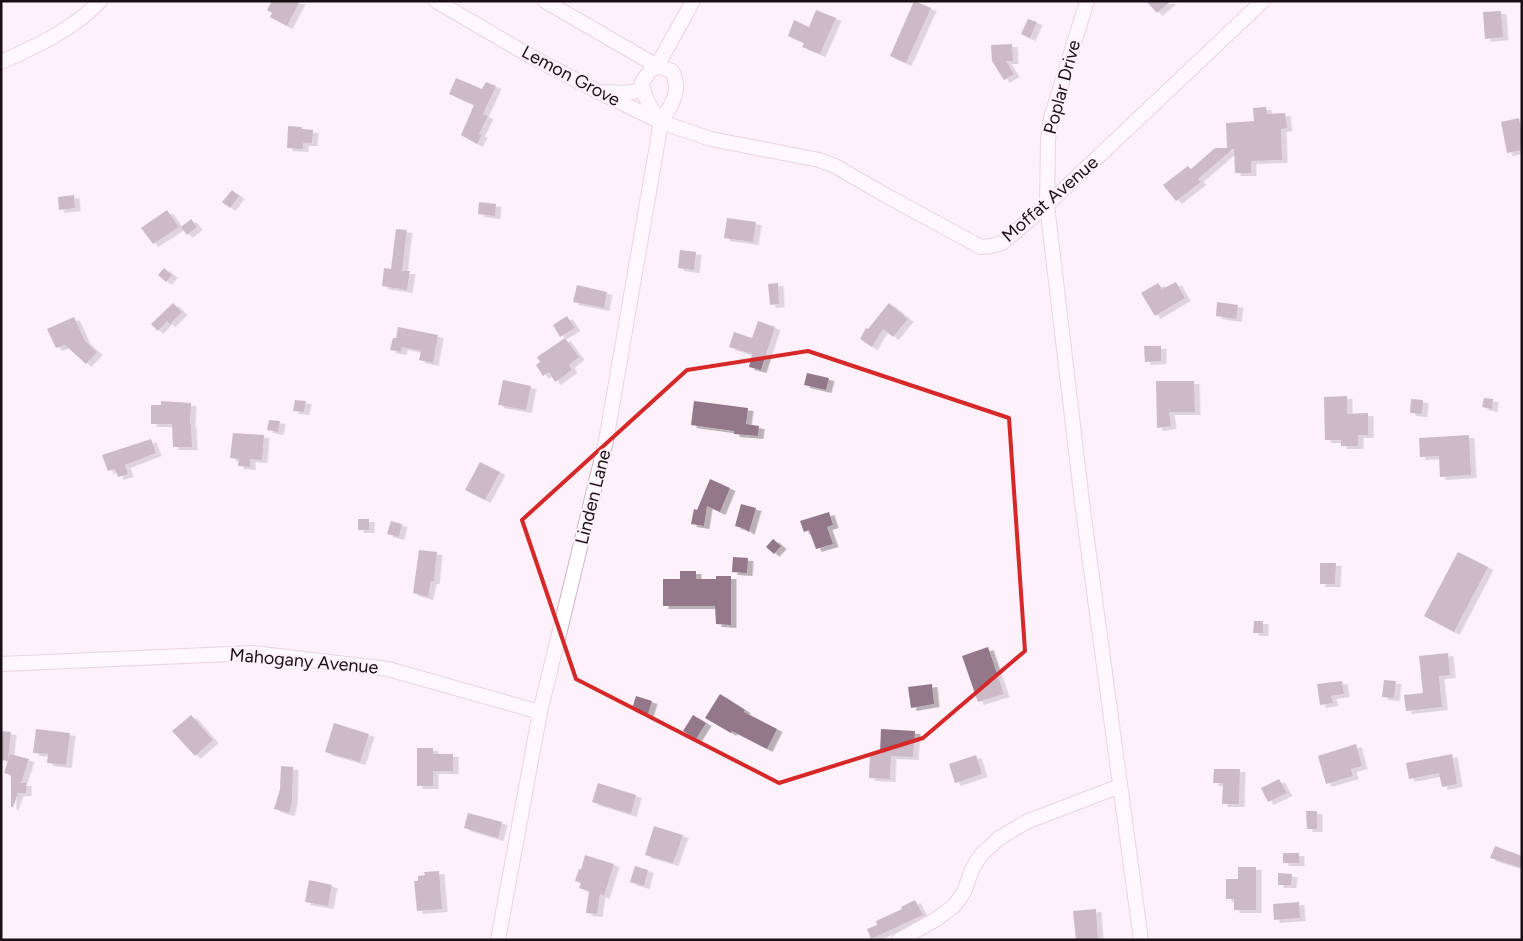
<svg xmlns="http://www.w3.org/2000/svg" width="1523" height="941" font-family="Figtree,sans-serif">
<style>
.building{fill:#937889;filter:url(#shadow)}
.lines{fill:none;stroke-linecap:round;stroke-linejoin:round}
.street-casing{stroke:#d0b3c5;stroke-width:16}
.street{stroke:#fff;stroke-width:14}
.marked{fill:none;stroke:#d62828;stroke-width:4;stroke-linejoin:round}
.labels{text-anchor:middle;dominant-baseline:central;stroke-width:4.5;stroke-linejoin:round;paint-order:stroke}
.street-label{font-size:18px;fill:#190f15;stroke:#fef1f9}
</style>
<defs>
<filter id="shadow"><feDropShadow dx="5.5" dy="3" stdDeviation="0" flood-color="#0004"/></filter>
</defs>
<rect width="100%" height="100%" fill="#fef1f9"/>
<!-- building -->
<path class="building" d="M272 1H300L287 26 270 17 272 13 267 10Z
M914 1 931 8 906 63 890 56Z
M1146 1H1171L1157 13Z
M816 10 836 18 820 54 802 47 804 43 788 36 794 20 809 27Z
M1501 11 1503 37 1485 39 1483 12Z
M1028 19 1037 22 1030 38 1021 34Z
M1012 44 1013 61H1006L1014 74 1004 80 992 61 991 45Z
M456 78 482 89 486 82 496 86 483 114 488 116 479 134 482 135 477 144 461 135 474 105 449 94Z
M1266 107 1267 114 1285 113 1287 128 1281 129 1282 160 1251 161V173H1235L1234 148 1198 179 1201 182 1176 201 1163 185 1188 166 1191 169 1215 148H1227L1226 123 1254 121 1253 108Z
M1519 118 1522 136V150L1507 153 1501 122Z
M288 126 302 127V129L313 130 312 143H303V149L287 148Z
M232 190 239 196 230 208 222 202Z
M74 195 75 208 59 210 58 197Z
M479 202 496 204 495 216 478 214Z
M167 210 179 227 153 244 141 228Z
M727 218 756 222 753 242 724 238Z
M191 219 197 227 187 235 181 227Z
M396 229 407 230 402 271H410L407 290 382 286 384 268 391 269Z
M680 250 696 252 694 270 678 268Z
M164 268 172 275 166 282 158 275Z
M1176 282 1185 298 1155 316 1141 293 1158 283 1162 289Z
M778 283 779 304 770 305 768 284Z
M577 285 607 292 604 308 573 302Z
M1217 302 1238 305 1236 319 1216 316Z
M173 303 182 312 170 324 167 321 158 331 151 324Z
M889 303 908 319 893 337 883 329 872 347 860 339 866 328 868 329Z
M567 316 575 328 560 337 553 325Z
M74 317 85 341 97 352 86 364 65 345 56 348 47 329Z
M758 321 775 327 761 370 749 367 752 354 729 347 734 332 752 338Z
M398 327 438 335 433 363 419 360 421 351 402 347 401 352 390 350 393 338H396Z
M565 338 579 357 569 365 572 370 555 382 549 372 543 376 536 365 540 362 537 357Z
M1144 346H1161V361L1145 362Z
M807 373 829 378 826 390 804 385Z
M503 380 531 386 526 410 498 405Z
M1156 381H1194L1195 412H1169L1171 426 1157 428Z
M1347 396V414L1368 413V435H1358V446H1341V440H1325L1324 397Z
M1484 398 1493 399 1492 409 1482 407Z
M1411 399 1423 400 1422 414 1410 413Z
M295 400 306 401 304 412 293 411Z
M161 401 191 403 190 424H191L192 447H173L172 424H151V405H161Z
M694 401 748 408 746 424 759 426 758 436 734 434V431L691 425Z
M269 420 280 421 278 432 267 430Z
M233 433 264 435 262 460 250 459V467L238 466 239 459 230 458Z
M1469 435 1471 475 1440 477 1439 456 1420 457 1419 438Z
M151 439 156 453 125 465 128 474 118 477 115 469 108 471 102 455Z
M480 462 500 472 485 500 465 490Z
M710 479 730 488 720 512 707 506 704 526 691 524 694 509 697 510Z
M741 504 756 508 749 532 745 529 735 526Z
M829 512 833 525 827 527 833 544 816 549 809 530 804 532 800 521Z
M358 519H369V530H358Z
M391 521 402 524 399 537 387 534Z
M773 539 781 546 774 554 766 547Z
M419 550 437 552 434 581H431L428 597 413 593Z
M1458 552 1488 567 1454 632 1424 616Z
M733 557 748 558 747 573 732 572Z
M1320 563H1336L1335 584H1320Z
M680 571H696V579H716V576H731V625L716 624 715 606H663V579H680Z
M1254 621H1263V633H1253Z
M988 647 1004 694 978 702 962 656Z
M1448 653 1450 675 1439 676 1442 707 1406 711 1404 695 1423 693 1419 656Z
M1384 680 1396 681 1394 698 1382 697Z
M1342 681 1344 694 1331 696 1333 703 1320 705 1317 684Z
M932 684 934 704 911 708 908 687Z
M720 694 745 710 744 712 777 729 767 749 732 731 731 733 705 718Z
M636 696 652 701 648 714 632 709Z
M191 715 213 740 195 756 172 731Z
M693 715 706 723 696 739 683 731Z
M334 723 369 734 360 762 325 752Z
M36 729 70 733 66 765 47 763 48 754 33 753Z
M881 729 915 731 913 757 891 756 890 779 869 778 870 753H880Z
M1 731 11 732 8 759 10 754 29 759 21 783H26V793H18L13 807H11V775L4 773 8 761 1 760Z
M1356 744 1362 766 1351 769 1353 776 1326 784 1318 756Z
M417 748H433V754H453V771H433V786H417Z
M1452 754 1457 784 1442 787 1439 773 1409 779 1406 763Z
M976 755 982 774 955 783 949 764Z
M281 766 293 767 292 802 289 813 274 809 280 789Z
M1214 769H1240L1239 804H1222L1223 783H1213Z
M1279 779 1287 793 1268 802 1261 788Z
M598 783 636 795 631 814 592 802Z
M1306 811H1317V829H1307Z
M468 813 502 822 498 838 464 828Z
M654 826 683 835 673 863 645 855Z
M1495 846 1522 856V868L1490 858Z
M1283 853H1299V863H1283Z
M585 855 614 864 604 896 600 894 597 914 586 913 589 891 579 888 581 883 575 881 579 869 581 870Z
M635 866 648 870 644 886 630 882Z
M1238 867H1256V910H1234V899H1226V879H1238Z
M439 871 442 909 417 911 414 881H418V876L425 875 424 872Z
M1278 873 1292 874 1291 885H1278Z
M309 880 332 885 328 906 305 902Z
M915 900 923 915 871 939 867 929 877 925 876 921 902 909 901 907Z
M1299 902 1300 918 1274 920 1273 904Z
M1096 909 1098 940H1076L1073 911Z"/>
<g class="lines">
<!-- street casing -->
<g class="street-casing">
<path id="street" d="M436 1 532 57 599 92 661 122 711 139 819 160 835 166 887 196 981 247 991 246 1002 243 1047 205 1263 1
M1087 1 1051 118 1048 139 1047 205 1083 510 1141 940
M1 62C35 47 74 29 100 1
M606 92 625 93 643 90
M660 120C651 108 643 97 642 82L650 71 657 66 693 1
M1 664 253 653 388 669 540 712
M498 940 540 712 606 441 661 122C672 105 682 90 672 71L657 66 545 1
M899 940 935 920 954 906 964 892 972 869 981 855 998 839 1026 822 1120 786"/>
</g>
<!-- street -->
<use href="#street" class="street"/>
</g>
<!-- marked area -->
<path d="M0 0H1523V941H0ZM808 351 1009 418 1025 651 923 738 779 783 576 679 522 520 687 370Z" fill="#fef1f9" fill-opacity=".55" fill-rule="evenodd"/>
<path class="marked" d="M808 351 1009 418 1025 651 923 738 779 783 576 679 522 520 687 370Z"/>
<g class="labels">
<!-- street labels -->
<g class="street-label">
<text transform="translate(571 76) rotate(28)">Lemon Grove</text>
<text transform="translate(1062 87) rotate(-75)">Poplar Drive</text>
<text transform="translate(1050 199) rotate(-41)">Moffat Avenue</text>
<text transform="translate(593 497) rotate(-76)">Linden Lane</text>
<text transform="translate(304 661) rotate(5)">Mahogany Avenue</text>
</g>
</g>
<!-- border -->
<rect width="1523" height="941" fill="none" stroke="#190f15" stroke-width="5"/>
</svg>
